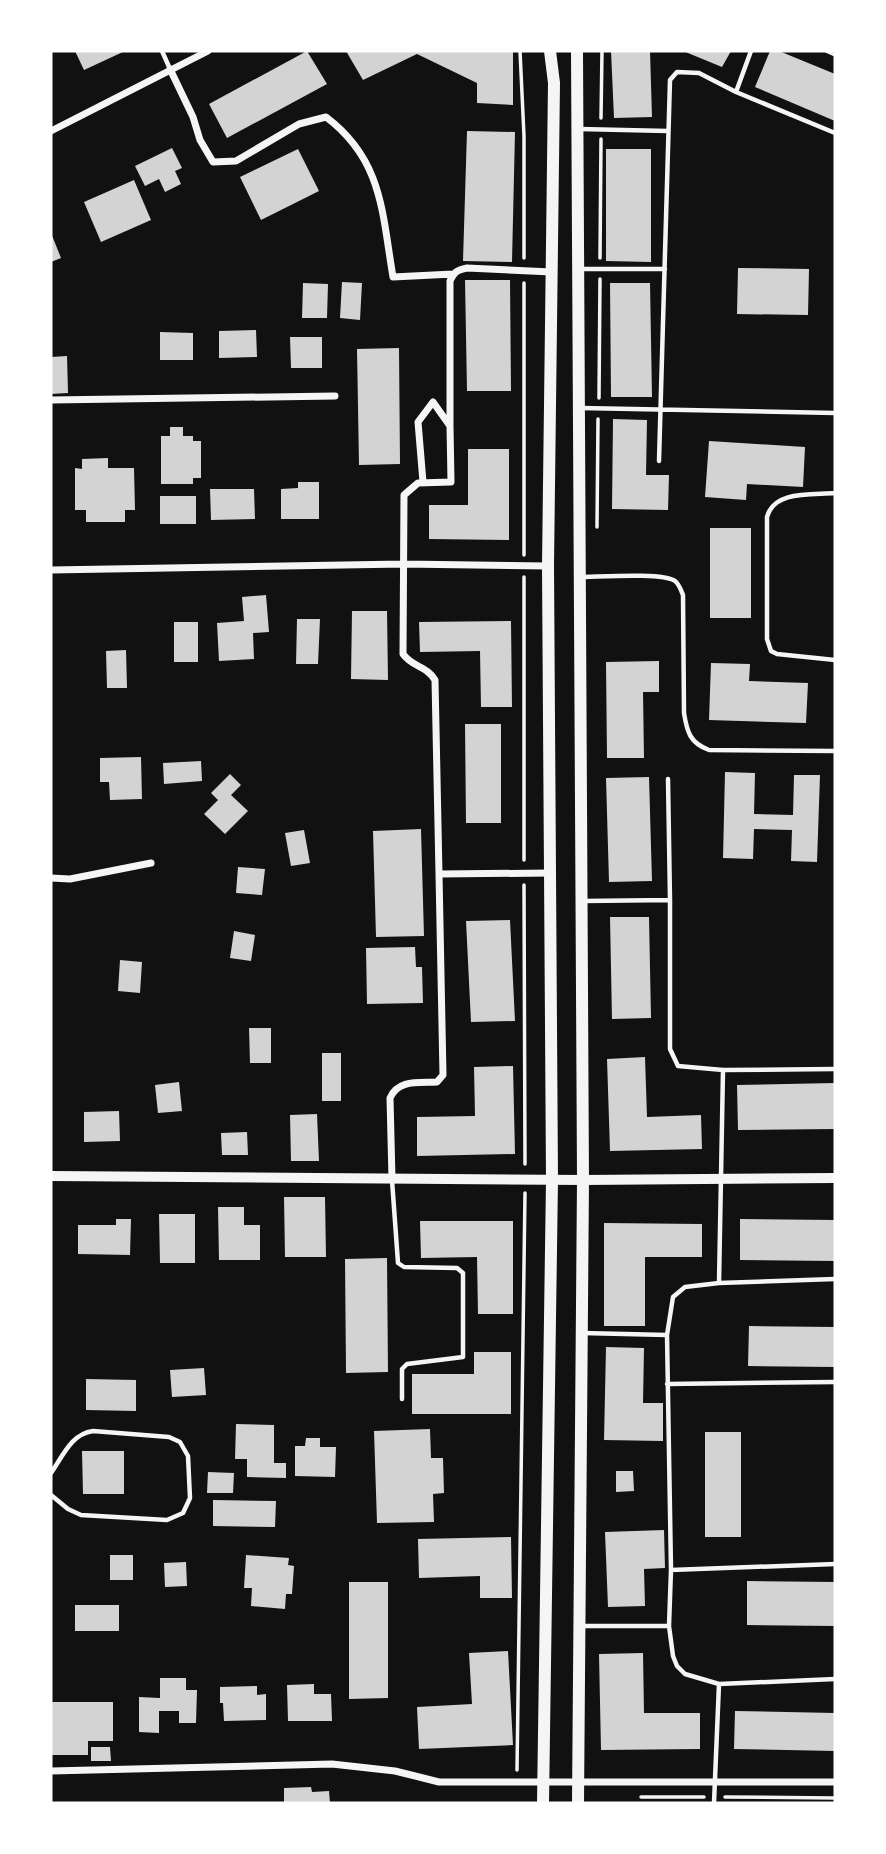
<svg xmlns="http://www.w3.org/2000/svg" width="886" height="1854" font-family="Helvetica,sans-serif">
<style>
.building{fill:#d3d3d3}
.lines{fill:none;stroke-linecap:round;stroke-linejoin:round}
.path{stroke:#f5f5f5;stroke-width:3.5}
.service{stroke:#f5f5f5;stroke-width:4.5}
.minor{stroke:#f5f5f5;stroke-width:7}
.tertiary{stroke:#f5f5f5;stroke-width:10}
.secondary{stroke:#f5f5f5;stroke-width:12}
</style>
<rect width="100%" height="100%" fill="#111"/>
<!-- building -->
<path class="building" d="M75 51H125L84 70Z
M307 51 327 84 227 138 209 104Z
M346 51 513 52V105L477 103V83L417 54 363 80Z
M611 51H650L652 117 614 118Z
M683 51H731L722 67Z
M770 51H779L835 74V121L755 87Z
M467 131 515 132 512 262 463 261Z
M172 148 182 168 175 171 181 184 165 192 159 179 145 186 135 166Z
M298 149 319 191 261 220 240 177Z
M606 149H651V262L606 261Z
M134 180 151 220 101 242 84 202Z
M51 233 61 258 51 262Z
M738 268 809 269 808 315 737 314Z
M465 280H510L511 391H467Z
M342 282 362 283 360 320 340 318Z
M303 283 328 284 327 318H302Z
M610 283H650L652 397H611Z
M256 330 257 357 219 358V331Z
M160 332 193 333V360H160Z
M290 337H322V368H291Z
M399 348 400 464 359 465 357 349Z
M67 356 68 393 51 394V357Z
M613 419 647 420 646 475H669L668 510 612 509Z
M170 427H183V436H193V441H201V478H193V484H161V436H170Z
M709 441 805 447 803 487 747 484 746 500 705 497Z
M468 449H509V540L429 539V505H468Z
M108 458V468H134L135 510H125V522H86V510H75V468L82 469V459Z
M298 482H319V519H281V489L298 488Z
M210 489H254L255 519 211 520Z
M160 496H196V524H160Z
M710 528H751V618H710Z
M266 595 269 632 253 633 254 659 219 661 217 623 244 621 242 597Z
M352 611H387L388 680 351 679Z
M297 619H320L318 664H296Z
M511 621 512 707H481L480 651 420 652 419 622Z
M174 622H198V662H174Z
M126 650 127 688H107L106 651Z
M659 661V692H643L644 758H607L606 662Z
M711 663 750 664 749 681 808 683 806 723 709 720Z
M465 724H501V823H466Z
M141 757 142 799 110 800 109 782H100V758Z
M201 761 202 781 164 784 163 763Z
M725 772 755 773 754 814 793 815 794 775H820L817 862 791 861 792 830 754 829 753 859 723 858Z
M230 774 241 785 231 795 248 811 225 834 204 814 218 800 211 793Z
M649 777 652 881 609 882 606 778Z
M421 829 424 936 376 937 373 831Z
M304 830 310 863 291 866 285 833Z
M238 867 265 869 262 895 236 893Z
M610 917H649L651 1018 612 1019Z
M510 920 515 1021 471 1022 466 921Z
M234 931 255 935 251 961 230 958Z
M415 947 416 967H422L423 1003 367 1004 366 948Z
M120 960 142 962 140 993 118 991Z
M249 1028H271V1063H250Z
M322 1053H341V1101H322Z
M645 1057 647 1117 701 1115 702 1149 610 1151 607 1059Z
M513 1066 515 1154 417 1156V1117L475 1116 474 1067Z
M179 1082 182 1111 158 1113 155 1085Z
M835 1083V1129L738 1130 737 1085Z
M119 1111 120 1141 84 1142V1112Z
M317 1114 319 1161H291L290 1115Z
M247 1132 248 1155H222L221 1133Z
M284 1197H325L326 1257H285Z
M218 1207H244V1225H260V1260H219Z
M159 1214H195V1263H160Z
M116 1219H131L130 1255 78 1254V1225H116Z
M740 1219 835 1220V1261L740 1260Z
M420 1221H513V1314H478L477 1257 421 1258Z
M604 1223 702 1224V1257H645V1326H604Z
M387 1258 388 1372 346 1373 345 1259Z
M749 1326 835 1327V1367L748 1366Z
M606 1347 644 1348 643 1403H663V1441L604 1440Z
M474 1352H511V1414H412V1374H474Z
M204 1368 206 1395 172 1397 170 1370Z
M86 1379 136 1380V1411L86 1410Z
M236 1424 274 1425V1463H286V1478L247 1477V1459H235Z
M430 1429 431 1458H443L444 1493 433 1494 434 1522 377 1523 374 1431Z
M705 1432H741V1537H705Z
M306 1438H320V1447H336L335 1477 295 1476V1446H305Z
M82 1451H124V1494H83Z
M616 1471H633L634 1491 616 1492Z
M208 1472 234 1473 233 1493H207Z
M213 1500 276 1501 275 1527 213 1526Z
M664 1530 665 1568 644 1569 645 1606 608 1607 605 1532Z
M511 1537 512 1598H480V1576L419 1578 418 1539Z
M110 1555H133V1580H110Z
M246 1555 289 1558 288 1565 294 1566 292 1594H286L285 1609 251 1606 252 1588H244Z
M186 1562 187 1586 165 1587 164 1563Z
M747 1581 835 1582V1626L747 1625Z
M349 1582H388V1698L349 1699Z
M75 1605H119V1631H75Z
M508 1651 513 1745 419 1749 417 1707 472 1704 469 1653Z
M643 1653 644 1713H700V1749L601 1750 599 1654Z
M160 1678H186V1690H197L196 1723H179V1711H159V1733L139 1732V1697L160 1698Z
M314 1684V1694H331L332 1721H288L287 1685Z
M257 1686V1695L266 1694V1720L224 1721 223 1703H220V1687Z
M52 1702H113V1741H88V1755H52Z
M735 1711 835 1713V1751L734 1749Z
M91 1747H110L111 1761H91Z
M311 1787 312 1792 329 1791 330 1803H284V1788Z"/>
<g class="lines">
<!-- path -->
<path class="path" d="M520 51 524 136V258
M826 51 835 55
M601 118 602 51
M600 258 601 139
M524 283V555
M599 398 600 279
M597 527 598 419
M524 577V860
M524 885 525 1164
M517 1770 525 1193
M641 1797H704
M725 1797 835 1798"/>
<!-- service -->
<path class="service" d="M162 51 170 69
M736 92 751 51
M579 129 668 131
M579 269H665
M580 408 835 413
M659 461 670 80 677 72 699 73 736 92 835 133
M835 493C812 495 774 490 767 517V639L771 651 777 654 835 660
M580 577C598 577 663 572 675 581 679 584 681 590 683 595L684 713C687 732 690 743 709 750L835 751
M668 779 670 900
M584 901 670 900V1049L678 1066 723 1070 719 1283
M723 1070 835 1069
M392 1180 398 1263 404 1267 457 1268 463 1273V1357L407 1364 402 1369V1399
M835 1279 719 1283 685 1287 673 1297 667 1335 671 1570 669 1626 673 1656 677 1666 685 1674 719 1684 835 1679
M582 1333 667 1335
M667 1384 835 1382
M51 1473C63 1456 71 1434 93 1431L169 1437 180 1442 188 1456 190 1498 183 1513 167 1520 81 1515 68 1509 51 1495
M671 1570 835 1564
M580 1626H669
M714 1803 719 1684"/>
<!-- minor -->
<path class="minor" d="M170 69 193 117 200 140 213 162 236 161 299 124 326 117C383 160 382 213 393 277L453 274
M51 131 208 51
M51 400 335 396
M450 426V281C454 272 457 270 467 268L552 272
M423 482 418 422 433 402 450 426 451 482 418 483 404 495 403 654C412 667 427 666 435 680L439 874
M51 570 403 564 548 566
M51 878 70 879 151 863
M392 1179 390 1098C398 1079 419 1083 437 1082L443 1075 439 874 551 873
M51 1771 332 1764 395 1771 439 1782H835"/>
<!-- tertiary -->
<path class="tertiary" d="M51 1176 583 1180 835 1178"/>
<!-- secondary -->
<path class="secondary" d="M577 51 583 1180 578 1803
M543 1803 552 1180 548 566 554 83 550 51"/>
</g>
<!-- border -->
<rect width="886" height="1854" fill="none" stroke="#ffffff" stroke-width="105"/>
</svg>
